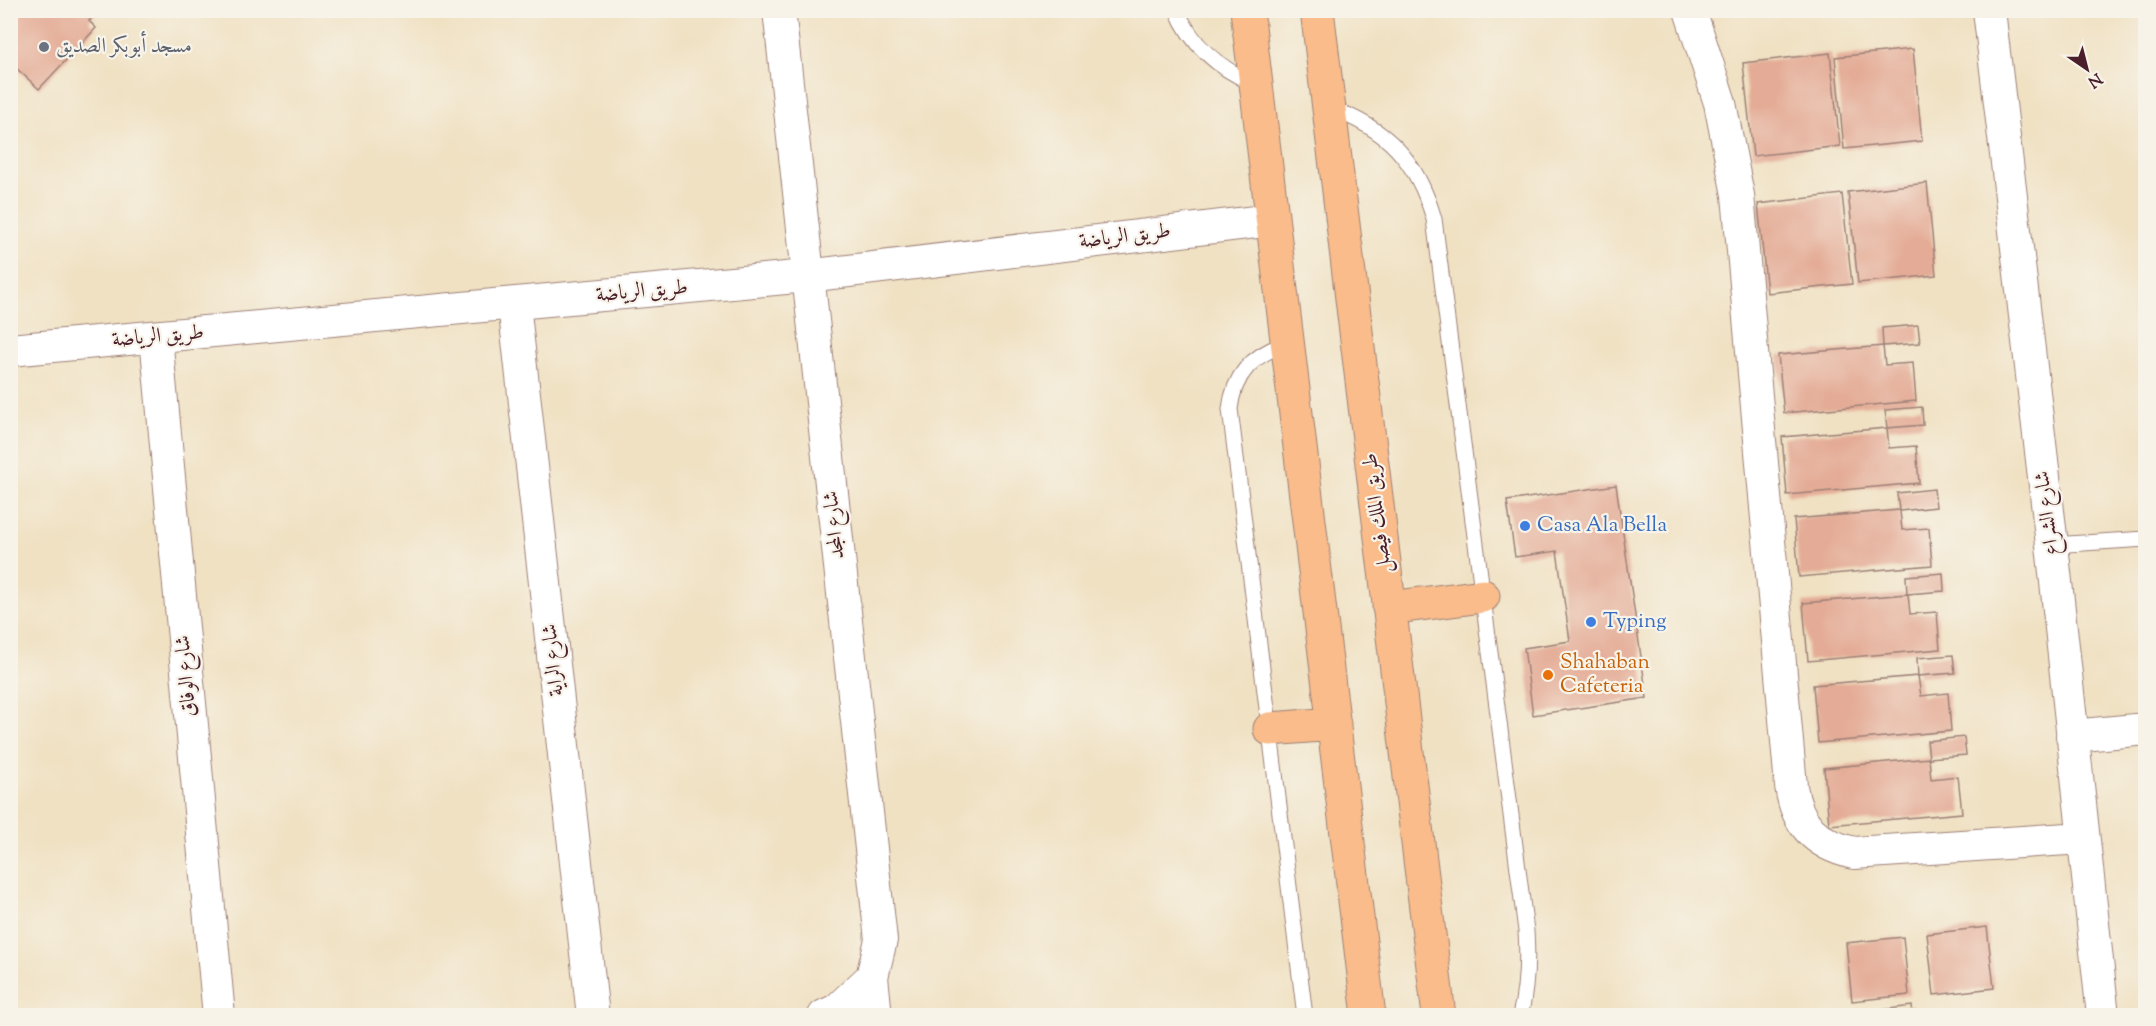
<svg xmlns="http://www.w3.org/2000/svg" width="2156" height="1026" font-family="'Sorts Mill Goudy',Amiri,serif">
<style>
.building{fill:#e4ac96}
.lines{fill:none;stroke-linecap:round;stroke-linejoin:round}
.lane-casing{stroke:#9d8077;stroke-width:17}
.street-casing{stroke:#9d8077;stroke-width:34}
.primary-casing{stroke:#9d8077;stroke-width:35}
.lane{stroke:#fff;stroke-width:15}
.street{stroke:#fff;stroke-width:32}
.primary{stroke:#f9bc8a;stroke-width:33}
.worship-dot{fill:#6b7280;stroke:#f7f3e8;stroke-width:2}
.shop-dot{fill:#3f7fe0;stroke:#f7f3e8;stroke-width:2}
.food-dot{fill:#e8710a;stroke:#f7f3e8;stroke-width:2}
.labels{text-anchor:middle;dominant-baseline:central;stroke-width:4.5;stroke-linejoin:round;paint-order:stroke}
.worship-label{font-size:21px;fill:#5b616d;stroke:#f7f3e8;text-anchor:start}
.street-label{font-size:21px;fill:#4a1f2b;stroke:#f7f3e8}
.shop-label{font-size:21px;fill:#366cbe;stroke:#f7f3e8;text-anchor:start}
.food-label{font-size:21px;fill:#c56008;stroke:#f7f3e8;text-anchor:start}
</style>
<rect width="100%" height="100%" fill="#f7f3e8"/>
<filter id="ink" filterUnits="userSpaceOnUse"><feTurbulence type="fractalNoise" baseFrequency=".0167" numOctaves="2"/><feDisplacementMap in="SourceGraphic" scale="12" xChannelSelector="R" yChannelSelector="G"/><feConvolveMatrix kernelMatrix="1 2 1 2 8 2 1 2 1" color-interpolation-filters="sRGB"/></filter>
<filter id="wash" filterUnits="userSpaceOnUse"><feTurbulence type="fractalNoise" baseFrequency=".008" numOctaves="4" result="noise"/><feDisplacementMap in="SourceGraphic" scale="24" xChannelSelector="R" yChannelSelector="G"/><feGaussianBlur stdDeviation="1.35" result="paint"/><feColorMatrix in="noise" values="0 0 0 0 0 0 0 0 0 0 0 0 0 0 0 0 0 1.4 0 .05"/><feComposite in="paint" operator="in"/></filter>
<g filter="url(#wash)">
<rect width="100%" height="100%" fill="#f0e1c3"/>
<g id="blocks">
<!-- building -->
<path class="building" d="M10 10H99L89 21 96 28 39 89 15 67 10 72Z
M1913 49 1922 141 1844 149 1835 57Z
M1830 53 1840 146 1753 156 1743 63Z
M1927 183 1936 275 1858 283 1848 192Z
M1842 194 1852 284 1767 293 1758 204Z
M1918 325 1920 343 1883 346 1885 365 1913 363 1916 401 1784 413 1778 355 1883 346 1882 328Z
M1922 407 1923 425 1887 428 1889 448 1916 446 1919 483 1787 495 1782 437 1887 428 1885 410Z
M1616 485 1647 698 1533 715 1524 648 1570 641 1557 551 1515 557 1507 501Z
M1934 489 1936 507 1900 511 1902 530 1929 528 1932 565 1799 577 1794 519 1899 510 1897 493Z
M1943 573 1944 591 1908 594 1910 614 1937 612 1940 649 1808 661 1803 603 1907 594 1906 576Z
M1953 655 1955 673 1918 676 1921 696 1948 693 1951 731 1818 743 1813 685 1918 676 1917 658Z
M1964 737 1966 755 1929 758 1927 741Z
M1929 758 1931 779 1958 776 1962 813 1829 825 1824 768Z
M1987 927 1994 988 1934 995 1927 934Z
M1903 937 1909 995 1852 1001 1846 943Z
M1912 1006 1913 1016H1857V1013Z"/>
</g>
</g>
<g filter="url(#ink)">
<use href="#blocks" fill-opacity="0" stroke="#9d8077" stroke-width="1.5"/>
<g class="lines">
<!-- lane casing -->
<g class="lane-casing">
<path id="lane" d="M1177 10C1192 47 1220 69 1255 84
M1329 108C1387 128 1417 160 1434 219L1526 931C1528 961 1527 987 1520 1016
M1286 344C1253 354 1234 374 1230 409L1305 1016
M2052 545 2146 539"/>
</g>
<!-- street casing -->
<g class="street-casing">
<path id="street" d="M779 10 881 940 872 977 837 1010 824 1016
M1690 10 1720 103 1738 195 1791 786C1796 824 1817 845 1854 853L2083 838
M1989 10 2052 545 2103 1016
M514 304 593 1016
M156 337 219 1016
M10 350 807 276 1272 220
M2072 736 2146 729
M872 977 876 1016"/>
</g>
<!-- primary casing -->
<g class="primary-casing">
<path id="primary" d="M1247 10 1369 1016
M1317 10 1439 1016
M1389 608 1483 596
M1270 729 1334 724"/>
</g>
<!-- lane -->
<use href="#lane" class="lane"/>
<!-- street -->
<use href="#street" class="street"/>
<!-- primary -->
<use href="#primary" class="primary"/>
</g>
</g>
<!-- markers -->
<circle class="worship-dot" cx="44" cy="47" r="6"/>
<g class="shop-dot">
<circle cx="1525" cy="526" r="6"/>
<circle cx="1591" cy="622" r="6"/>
</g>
<circle class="food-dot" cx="1548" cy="675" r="6"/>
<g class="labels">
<!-- worship labels -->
<g class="worship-label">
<text x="56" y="47">مسجد أبوبكر الصديق</text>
</g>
<!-- street labels -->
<g class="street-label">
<text transform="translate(1125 237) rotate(-7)">طريق الرياضة</text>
<text transform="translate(642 292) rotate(-5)">طريق الرياضة</text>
<text transform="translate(158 337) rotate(-5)">طريق الرياضة</text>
<text transform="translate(1378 513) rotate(-97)">طريق الملك فيصل</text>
<text transform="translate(2048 513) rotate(-97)">شارع الشراع</text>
<text transform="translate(835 525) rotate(-96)">شارع المجد</text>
<text transform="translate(554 660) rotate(-96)">شارع الراية</text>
<text transform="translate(187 676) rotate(-95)">شارع الوفاق</text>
</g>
<!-- shop labels -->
<g class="shop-label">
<text x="1537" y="526">Casa Ala Bella</text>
<text x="1603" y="622">Typing</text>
</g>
<!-- food labels -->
<g class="food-label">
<text x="1560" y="663">Shahaban<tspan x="1560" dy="24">Cafeteria</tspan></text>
</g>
</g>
<!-- margin -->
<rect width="2156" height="1026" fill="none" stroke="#f7f3e8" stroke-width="36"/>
<!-- north arrow -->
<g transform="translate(2087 69) rotate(145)" stroke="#f7f3e8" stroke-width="4.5" paint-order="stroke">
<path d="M0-4.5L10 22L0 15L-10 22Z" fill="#4a1f2b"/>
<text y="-9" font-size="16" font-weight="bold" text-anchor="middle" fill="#4a1f2b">N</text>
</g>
</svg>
